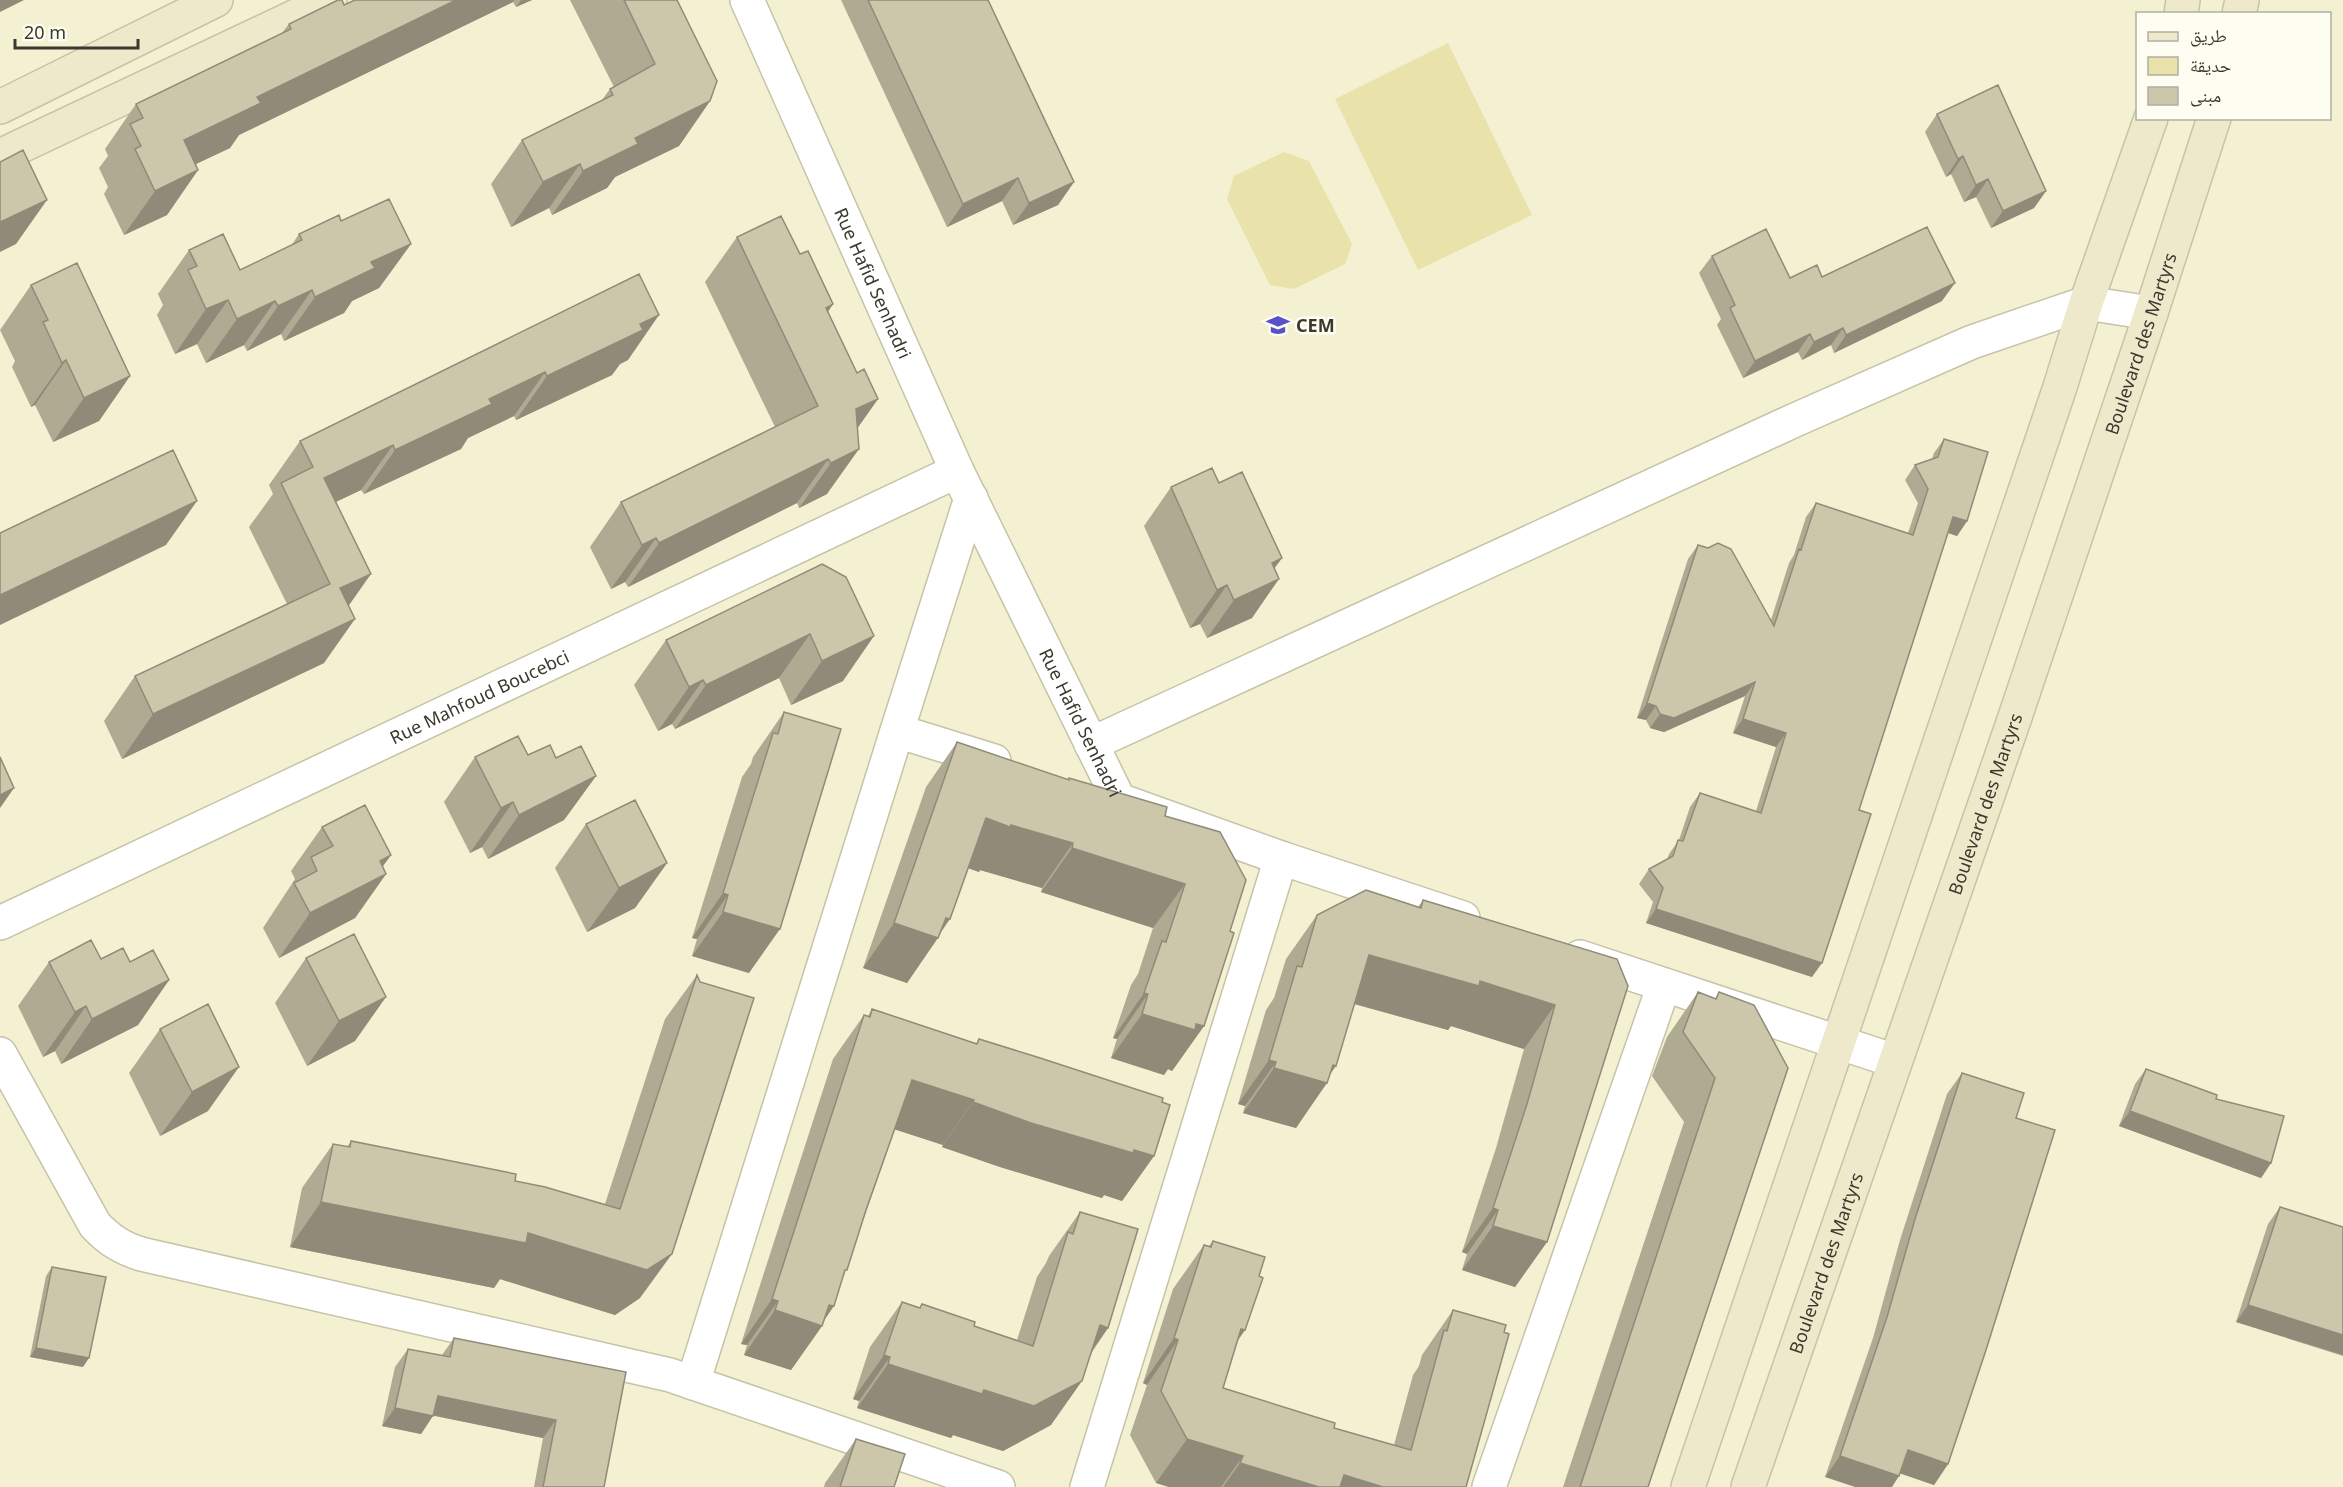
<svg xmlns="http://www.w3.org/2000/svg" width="2343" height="1487" font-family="'Noto Sans','Noto Naskh Arabic',sans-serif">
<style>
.green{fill:#eae2ab}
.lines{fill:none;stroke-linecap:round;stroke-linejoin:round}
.street-casing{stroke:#c7c3a6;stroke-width:36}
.secondary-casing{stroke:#c7c3a6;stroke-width:36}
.street{stroke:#fff;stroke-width:33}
.secondary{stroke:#eee9cb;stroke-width:33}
.wall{fill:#afab93}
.shaded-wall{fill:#8f8b78}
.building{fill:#ccc7ab;stroke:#8f8b78;stroke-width:1.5}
.labels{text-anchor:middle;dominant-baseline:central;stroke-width:5;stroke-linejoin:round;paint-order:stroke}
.street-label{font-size:18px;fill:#3a392d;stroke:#fefdf1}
.poi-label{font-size:18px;font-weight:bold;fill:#3a392d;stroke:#fefdf1;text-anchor:start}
</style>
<rect width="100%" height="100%" fill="#f4f0d2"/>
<!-- green -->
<path class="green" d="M1448 43 1532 215 1418 270 1335 99Z
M1284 152 1309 161 1352 244 1345 264 1294 289 1270 285 1227 199 1234 176Z"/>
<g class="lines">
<!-- street casing -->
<g class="street-casing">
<g id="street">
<path id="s1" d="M747 0 957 471 1119 800 1281 858 1463 918"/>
<path d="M897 731 971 498"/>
<path d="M1091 744 1795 420 1972 342 2086 303 2151 313"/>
<path id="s2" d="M0 923 957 471"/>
<path d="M1580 957 1895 1061"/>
<path d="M0 1054 95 1225C109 1240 122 1248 141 1254L670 1375 998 1487"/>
<path d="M693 1383 897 731 994 761"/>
<path d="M1087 1487 1281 858"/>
<path d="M1489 1487 1664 985"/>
</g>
</g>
<!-- secondary casing -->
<g class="secondary-casing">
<g id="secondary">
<path d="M2181 14 2183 0"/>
<path d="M2239 14 2242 0"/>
<path d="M0 107 216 0"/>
<path d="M0 156 330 0"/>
<path d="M1688 1487 2060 387 2086 303 2151 118"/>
<path id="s3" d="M1748 1487 2014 720 2151 313 2214 118"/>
</g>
</g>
<!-- street -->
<use href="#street" class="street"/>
<!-- secondary -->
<use href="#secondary" class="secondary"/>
</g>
<!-- wall -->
<path class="wall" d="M355 0H532L516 7 513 2 239 135 230 148 196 164 198 170 167 215 124 235 104 194 108 187 99 168 108 156 105 149 136 104 281 34 289 24 344 5Z
M570 0H677L710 101 679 146 615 177 607 188 552 215 549 208 511 227 491 184 522 140 602 100 610 89 614 87Z
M841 0H988L1074 182 1058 205 1013 225 1002 201 947 227Z
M1937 114 2046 191 2034 208 1991 228 1976 197 1964 202 1951 174 1946 177 1925 132Z
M341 221 411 244 379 288 352 301 344 313 284 341 281 334 247 351 244 345 206 363 197 344 175 354 157 315 163 305 158 294 189 250 240 270 291 246 299 234Z
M737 237 800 254 833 304 828 312 857 373 878 399 857 428 827 494 799 508 797 503 628 587 625 582 611 589 590 547 621 502 775 427 705 282Z
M1712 256 1790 278 1822 277 1942 301 1834 353 1831 345 1802 360 1798 352 1743 378 1717 325 1721 319 1699 273Z
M639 274 628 360 620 364 612 375 516 420 514 416 468 438 461 449 364 494 361 490 336 502 349 605 324 663 122 759 104 721 135 676 287 604 249 527 273 494 269 485 300 441Z
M31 285 130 376 99 421 53 442 35 405 31 407 12 367 15 361 0 330Z
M1944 439 1967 521 1957 536 1948 533 1859 810 1812 977 1646 923 1653 902 1639 884 1649 869 1667 860 1669 854 1679 840 1690 807 1700 793 1756 811 1776 747 1733 733 1745 696 1664 732 1650 728 1646 720 1637 718 1688 559 1698 545 1708 548 1771 620 1789 563 1794 555 1806 517 1816 503 1908 533 1918 503 1905 480 1915 465 1932 459 1934 453Z
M1219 483 1282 558 1274 568 1252 618 1207 638 1200 624 1190 628 1144 526 1171 487Z
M822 564 843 681 791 705 779 678 675 729 672 724 658 731 634 685 666 640Z
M784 712 749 973 692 956 697 939 692 938 742 777 751 764 753 757Z
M957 742 1165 816 1230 931 1204 1026 1172 1071 1168 1069 1164 1075 1111 1058 1117 1039 1113 1038 1131 985 1138 974 1153 928 1041 892 1042 888 980 870 979 872 968 868 941 932 907 983 863 968 926 787Z
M528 755 596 776 564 820 488 859 482 847 470 853 444 802 475 757Z
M586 824 667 863 635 908 587 932 555 868Z
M322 827 391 855 382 867 386 874 355 918 279 958 263 928 295 879 291 871Z
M1423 900 1617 959 1547 1242 1515 1287 1462 1270 1467 1254 1462 1252 1496 1148 1524 1049 1451 1026 1448 1030 1354 1004 1329 1076 1296 1128 1243 1113 1245 1106 1238 1104 1266 1010 1274 998 1286 959 1317 915 1418 907Z
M306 958 355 1041 307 1066 275 1003Z
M101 959 130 962 169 980 138 1025 61 1064 55 1051 43 1057 18 1006 49 962Z
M697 975 640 1298 615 1315 500 1279 494 1288 290 1247 302 1188 333 1144 347 1147 351 1141 515 1181 605 1204 665 1019Z
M1698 992 1715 999 1719 992 1754 1005 1648 1487H1563L1684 1122 1652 1076 1667 1037Z
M872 1009 976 1044 979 1039 1162 1102 1154 1156 1122 1201 1104 1195 1102 1198 1000 1167 942 1147 943 1145 895 1129 844 1275 822 1326 791 1370 744 1355 747 1345 741 1344 833 1059 864 1015 868 1016Z
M160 1029 208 1111 160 1136 129 1073Z
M2146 1069 2216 1099 2271 1163 2261 1178 2119 1126 2135 1084Z
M1962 1073 2016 1118 1948 1464 1934 1485 1900 1473 1825 1477 1873 1338 1900 1240 1947 1094Z
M2280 1207 2343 1227V1356L2236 1322 2268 1224Z
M1080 1212 1108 1328 1092 1352 1051 1425 1003 1451 953 1435 951 1438 857 1408 859 1401 853 1399 870 1347 902 1302 919 1308 922 1304 974 1326 1017 1340 1037 1277 1046 1263 1049 1256Z
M1213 1241 1259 1276 1245 1330 1237 1341 1223 1388 1334 1428 1394 1445 1413 1375 1419 1366 1422 1355 1453 1310 1466 1487H1169L1156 1483 1130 1435 1147 1385 1143 1383 1173 1289 1204 1245 1209 1246Z
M52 1267 83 1367 30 1357 46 1276Z
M454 1338 626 1372 604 1487H534L543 1438 433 1415 421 1434 382 1426 395 1367 408 1349 442 1355Z
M856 1439 894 1487H824L825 1483Z"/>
<!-- shaded-wall -->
<path class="shaded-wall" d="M0 0H24L0 12Z
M456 0H514L513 2 239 135 230 148 153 184 184 140 257 97Z
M521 0H532L516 7Z
M710 101 679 146 615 177 607 188 552 215 583 171 635 138Z
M1963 156 1951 174 1946 177 1958 159Z
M580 164 549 208 511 227 543 182Z
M198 170 167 215 124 235 155 191Z
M1018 178 1002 201 947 227 963 204Z
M1988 179 1976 197 1964 202 1976 185Z
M1074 182 1058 205 1013 225 1029 203Z
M2046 191 2034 208 1991 228 2003 211Z
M47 200 16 244 0 252V222Z
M411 244 379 288 352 301 344 313 284 341 315 297 371 262Z
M1955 283 1942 301 1834 353 1846 335Z
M312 290 281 334 247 351 278 306Z
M228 300 197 344 175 354 206 309Z
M275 301 244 345 206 363 237 319Z
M833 304 802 349 826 308Z
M659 315 628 360 620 364 612 375 516 420 547 376 640 324Z
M1843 328 1831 345 1802 360 1814 342Z
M1810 334 1798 352 1743 378 1755 361Z
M66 360 35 405 31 407 62 363Z
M545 372 514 416 468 438 461 449 364 494 395 450 489 399Z
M130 376 99 421 53 442 84 398Z
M878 399 847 443 856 409Z
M393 445 361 490 299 519 324 478Z
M859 449 827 494 799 508 831 463Z
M828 459 797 503 628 587 659 543Z
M197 501 166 545 0 625V595Z
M1953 517 1967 521 1957 536 1943 531Z
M656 538 625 582 611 589 642 545Z
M1282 558 1261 587 1279 579 1252 618 1207 638 1234 600 1272 563Z
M371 574 340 618V588Z
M1227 585 1200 624 1190 628 1217 590Z
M355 619 324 663 122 759 153 714Z
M810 634 779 678 675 729 706 685Z
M874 636 843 681 791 705 822 661Z
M703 680 672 724 658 731 689 687Z
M1755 682 1745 696 1664 732 1650 728 1660 714Z
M1647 703 1656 706 1646 720 1637 718Z
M1743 719 1786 733 1776 747 1733 733Z
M596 776 564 820 488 859 519 815Z
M14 788 0 808V795Z
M513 802 482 847 470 853 501 808Z
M986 818 1011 825 1073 843 1042 888 980 870 979 872 954 863Z
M1072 848 1185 884 1153 928 1041 892Z
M391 855 373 880 386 874 355 918 279 958 310 913 380 861Z
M667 863 635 908 587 932 619 888Z
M723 893 728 895 697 939 692 938Z
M1656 909 1822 963 1812 977 1646 923Z
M723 912 780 929 749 973 692 956Z
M946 918 950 919 937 938H938L907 983 863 968 894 923Z
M1369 955 1480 981 1555 1005 1524 1049 1451 1026 1448 1030 1337 999Z
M169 980 138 1025 61 1064 92 1019Z
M1144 993 1148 994 1117 1039 1113 1038Z
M386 997 355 1041 307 1066 339 1021Z
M86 1006 55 1051 43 1057 75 1012Z
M1142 1014 1196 1024 1204 1026 1172 1071 1168 1069 1164 1075 1111 1058Z
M1269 1060 1276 1062 1245 1106 1238 1104Z
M1333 1065 1336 1066 1324 1083H1327L1296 1128 1243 1113 1274 1068Z
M239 1067 208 1111 160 1136 192 1092Z
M912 1080 974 1100 943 1145 881 1125Z
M973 1102 1134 1150 1154 1156 1122 1201 1104 1195 1102 1198 1000 1167 942 1147Z
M2130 1111 2271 1163 2261 1178 2119 1126Z
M321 1202 528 1233 672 1254 640 1298 615 1315 500 1279 494 1288 290 1247Z
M1493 1208 1498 1210 1467 1254 1462 1252Z
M1493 1226 1547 1242 1515 1287 1462 1270Z
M772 1299 778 1301 747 1345 741 1344Z
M829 1305 834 1306 821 1325 822 1326 791 1370 744 1355 775 1310Z
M2248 1305 2343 1335V1355L2236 1322Z
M1100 1325 1108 1328 1077 1372Z
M1241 1329 1245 1330 1214 1375Z
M1174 1338 1178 1340 1147 1385 1143 1383Z
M36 1348 89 1358 83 1367 30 1357Z
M884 1355 890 1357 859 1401 853 1399Z
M888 1364 984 1390 1082 1381 1051 1425 1003 1451 953 1435 951 1438 857 1408Z
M438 1396 556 1420 543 1438 425 1414Z
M395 1408 433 1416 421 1434 382 1426Z
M1187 1439 1243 1456 1221 1487H1169L1156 1483Z
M1908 1450 1948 1464 1934 1485 1893 1471Z
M1840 1456 1899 1476 1892 1487H1855L1825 1477Z
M1240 1463 1319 1487H1223Z
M1344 1475 1383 1487H1335Z"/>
<!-- building -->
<path class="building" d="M338 0H342L344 5 355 0H456L257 97 261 103 184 140 198 170 155 191 135 149 141 146 130 124 143 118 136 104 291 29 289 24Z
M624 0H677L717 81 710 101 635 138 638 144 583 171 580 164 543 182 522 140 613 95 610 89 655 64Z
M868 0H988L1074 182 1029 203 1018 178 963 204Z
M1998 85 2046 191 2003 211 1988 179 1976 185 1963 156 1958 159 1937 114Z
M23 150 47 200 0 222V162Z
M389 199 411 244 371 262 375 268 315 297 312 290 278 306 275 301 237 319 228 300 206 309 188 270 197 266 189 250 223 234 240 270 302 240 299 234 339 215 341 221Z
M781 216 800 254 808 251 833 304 826 308 857 373 864 369 878 399 856 409 859 449 831 463 828 459 659 543 656 538 642 545 621 502 818 406 737 237Z
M1927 227 1955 283 1846 335 1843 328 1814 342 1810 334 1755 361 1730 308 1735 305 1712 256 1766 229 1790 278 1817 265 1822 277Z
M77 263 130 376 84 398 66 360 62 363 43 322 48 320 31 285Z
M639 274 659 315 640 324 643 330 547 376 545 372 489 399 492 404 395 450 393 445 324 478 371 574 340 588 355 619 153 714 135 676 330 584 281 483 313 467 300 441Z
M1944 439 1988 452 1967 521 1953 517 1859 810 1871 814 1822 963 1656 909 1663 888 1649 869 1673 856 1678 840 1683 841 1700 793 1761 813 1786 733 1743 719 1755 682 1674 718 1660 714 1656 706 1647 703 1698 545 1708 548 1718 543 1731 549 1774 626 1799 549 1801 550 1816 503 1913 535 1928 489 1915 465 1938 457Z
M173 450 197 501 0 595V533Z
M1212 468 1219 483 1242 472 1282 558 1272 563 1279 579 1234 600 1227 585 1217 590 1171 487Z
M822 564 846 577 874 636 822 661 810 634 706 685 703 680 689 687 666 640Z
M784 712 841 729 780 929 723 912 728 895 723 893 773 733 778 734Z
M518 736 528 755 550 745 556 758 581 746 596 776 519 815 513 802 501 808 475 757Z
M957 742 1069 780V778L1167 807 1165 816 1220 832 1246 880 1230 931 1234 933 1204 1026 1196 1024 1195 1030 1142 1014 1148 994 1144 993 1162 941 1166 942 1185 884 1072 848 1073 843 1011 825 1010 827 986 818 950 919 946 918 938 938 894 923Z
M0 757 14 788 0 795Z
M635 800 667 863 619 888 586 824Z
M365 805 391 855 380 861 386 874 310 913 294 883 317 871 311 857 333 846 322 827Z
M1366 890 1421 908 1423 900 1617 959 1628 986 1547 1242 1493 1226 1498 1210 1493 1208 1527 1104 1555 1005 1480 981 1479 986 1369 955 1336 1066 1333 1065 1327 1083 1274 1068 1276 1062 1269 1060 1297 966 1302 967 1317 915Z
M354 934 386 997 339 1021 306 958Z
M91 940 101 959 123 948 130 962 153 950 169 980 92 1019 86 1006 75 1012 49 962Z
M697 975 700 982 754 998 672 1254 647 1270 528 1233 526 1243 321 1202 333 1144 350 1147 351 1141 516 1174 515 1181 545 1187 620 1209Z
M1698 992 1716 999 1719 992 1754 1005 1788 1068 1648 1487H1580L1715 1078 1683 1032Z
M208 1004 239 1067 192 1092 160 1029Z
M872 1009 977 1044 979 1039 1037 1057 1163 1098 1162 1102 1170 1105 1154 1156 1134 1150 1133 1153 1031 1123 973 1102 974 1100 912 1080 866 1210 847 1270H845L834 1306 829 1305 822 1326 775 1310 778 1301 772 1299 864 1015 870 1017Z
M2146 1069 2217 1095 2216 1099 2284 1116 2271 1163 2130 1111Z
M1962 1073 2024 1093 2016 1118 2055 1130 1986 1350 1948 1464 1908 1450 1899 1476 1840 1456 1887 1317 1915 1219Z
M2280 1207 2343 1227V1335L2248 1305Z
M1080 1212 1138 1229 1108 1328 1100 1325 1082 1381 1034 1406 984 1390 982 1394 888 1364 890 1357 884 1355 902 1302 920 1308 922 1304 975 1322 974 1326 1033 1346 1068 1232 1073 1234Z
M1213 1241 1265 1257 1259 1276 1263 1278 1245 1330 1241 1329 1223 1388 1335 1423 1334 1428 1411 1450 1444 1330 1447 1331 1453 1310 1506 1325 1504 1332 1509 1334 1466 1487H1383L1344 1475 1340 1487H1319L1240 1463 1243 1456 1187 1439 1161 1391 1178 1340 1174 1338 1204 1245 1211 1247Z
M52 1267 106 1277 89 1358 36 1348Z
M454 1338 626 1372 604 1487H543L556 1420 438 1396 433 1416 395 1408 408 1349 450 1357Z
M856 1439 905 1454 894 1487H840Z"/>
<!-- icons -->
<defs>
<g id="school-bare" transform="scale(1.8)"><path d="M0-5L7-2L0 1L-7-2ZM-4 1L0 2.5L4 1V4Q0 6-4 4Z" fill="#5851c9" stroke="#fefdf1" stroke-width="2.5" paint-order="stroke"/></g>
</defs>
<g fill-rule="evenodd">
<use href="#school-bare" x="1278" y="325"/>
</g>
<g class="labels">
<!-- street labels -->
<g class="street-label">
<text stroke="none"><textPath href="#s1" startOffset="310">Rue Hafid Senhadri</textPath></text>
<text stroke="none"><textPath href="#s3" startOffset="1209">Boulevard des Martyrs</textPath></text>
<text stroke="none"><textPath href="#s2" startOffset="530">Rue Mahfoud Boucebci</textPath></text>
<text stroke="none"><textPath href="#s1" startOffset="796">Rue Hafid Senhadri</textPath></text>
<text stroke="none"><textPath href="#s3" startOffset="723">Boulevard des Martyrs</textPath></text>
<text stroke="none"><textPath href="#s3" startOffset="237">Boulevard des Martyrs</textPath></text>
</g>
<!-- poi labels -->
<g class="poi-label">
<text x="1296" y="325">CEM</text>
</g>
</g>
<!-- legend -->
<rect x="2136" y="12" width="195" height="108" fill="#fefdf1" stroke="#b0afa3" stroke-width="1.5"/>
<rect x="2148" y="32" width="30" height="9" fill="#eee9cb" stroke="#b0afa3" stroke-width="1.5"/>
<text x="2190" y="42" font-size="18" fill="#3a392d">طريق</text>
<rect x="2148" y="57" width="30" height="18" fill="#eae2ab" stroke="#b0afa3" stroke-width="1.5"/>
<text x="2190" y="72" font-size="18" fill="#3a392d">حديقة</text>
<rect x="2148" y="87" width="30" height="18" fill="#ccc7ab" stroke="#b0afa3" stroke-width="1.5"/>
<text x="2190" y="102" font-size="18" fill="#3a392d">مبنى</text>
<!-- scale -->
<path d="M15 39v9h123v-9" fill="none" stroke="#3a392d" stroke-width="3"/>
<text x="24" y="39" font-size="18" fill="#3a392d" stroke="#fefdf1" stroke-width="4.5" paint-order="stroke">20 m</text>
</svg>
